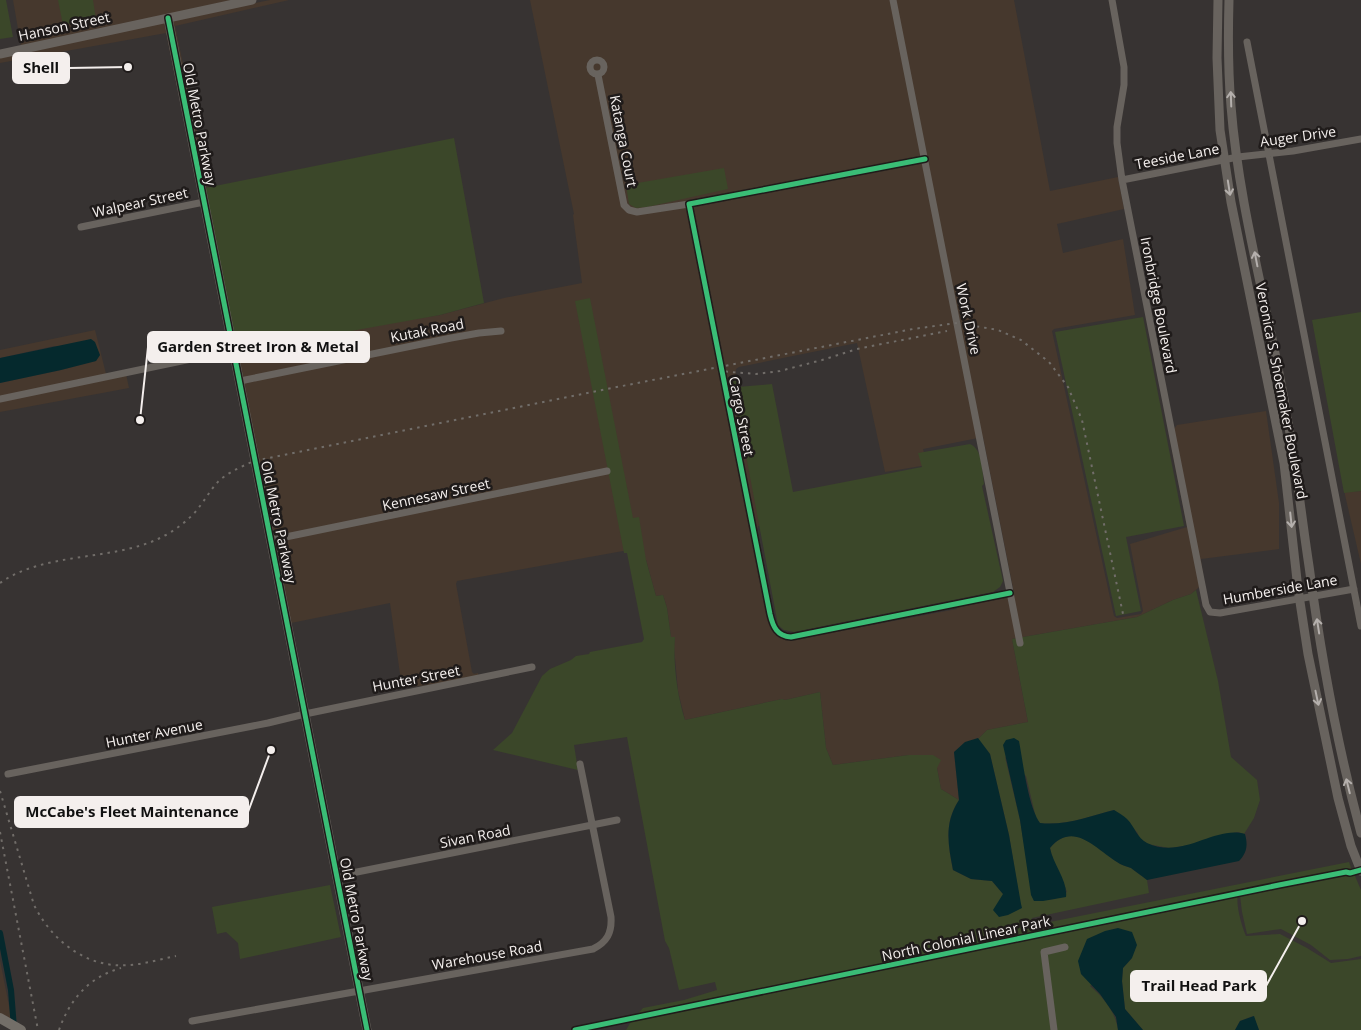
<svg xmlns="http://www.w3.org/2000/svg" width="1361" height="1030" font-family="'Open Sans',sans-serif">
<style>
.commercial{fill:#46382d;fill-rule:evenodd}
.green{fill:#3b4729}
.water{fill:#05292d}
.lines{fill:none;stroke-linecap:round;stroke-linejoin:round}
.canal{stroke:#05292d;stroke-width:6}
.minor{stroke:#68635e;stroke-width:7}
.tertiary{stroke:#68635e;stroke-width:9}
.secondary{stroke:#736e68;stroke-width:10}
.rail{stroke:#716d69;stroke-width:2;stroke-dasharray:2.5 5;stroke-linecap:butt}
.cycleway-casing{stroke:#1f1b1a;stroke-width:8}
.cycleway{stroke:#3abd76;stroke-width:5}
.oneway{stroke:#b5b0ad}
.labels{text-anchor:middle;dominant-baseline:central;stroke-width:5;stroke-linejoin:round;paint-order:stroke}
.street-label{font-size:14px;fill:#f4efed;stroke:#1f1b1a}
.leader{fill:none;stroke:#f4efed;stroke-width:2}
.callout-dot{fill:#f4efed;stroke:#1f1b1a;stroke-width:2}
.callout{fill:#f4efed;stroke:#f4efed;stroke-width:2}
.callout-label{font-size:15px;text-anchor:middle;font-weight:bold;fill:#111}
</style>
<rect width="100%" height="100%" fill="#373332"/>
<!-- commercial -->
<path class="commercial" d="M13 0H233L21 46Z
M270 0H289L175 26 209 187 205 188 171 20Z
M530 0H1014L1050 191 1118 177 1124 209 1057 224 1063 253 1123 239 1135 315 1054 329 1052 331 1114 616 1117 618 1141 614 1143 611 1130 544 1187 527 1169 435 1177 425 1266 411 1279 503V549L1201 559 1204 583 1191 594 1173 600 1137 617 1012 639 1028 722 987 730 978 739H977L954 752 959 800 941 789 937 768 909 755 833 765 826 748 820 692 785 700 782 699 685 720 678 691 674 647 675 637H671L667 608 663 595 656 596 646 560 623 551 457 581 456 584 472 672 474 674 478 673 479 679 402 688 390 603 291 623 236 346 440 315 504 298 582 283 573 215 574 214ZM857 343 885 472 927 465 923 449 983 437 1014 593 958 602 957 609 813 636 783 633 776 626 757 530 758 526 764 525 735 387 736 369 739 367Z
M165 22 210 246 166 33 0 63V57Z
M95 330 106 374H126L129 388 0 412V383L61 370 96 361 100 355 54 346 0 358V350Z
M1361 491V564L1345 495V492Z
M0 960 12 1021 0 1014Z"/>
<!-- green -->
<path class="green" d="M0 0H6L13 37 0 39Z
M58 0H93L96 19 63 25Z
M454 138 484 303 440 315 240 351 236 346 205 188Z
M724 168 728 189 647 207 636 208 629 204 626 185Z
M590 298 633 518 639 517 646 560 656 596 663 595 667 608 671 637H675C673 664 677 694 685 720L782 699 785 700 820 692 826 748 833 765 909 755H933L941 760 937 768 941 789 959 800C944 822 948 845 953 870L971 879 992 881 1003 894 1021 908 1009 835 990 754 978 739 987 730 1028 722 1012 639 1137 617 1173 600 1191 594 1196 590 1218 681 1231 757 1257 780 1260 800 1254 818 1244 834 1238 832 1219 836 1191 845 1169 848 1148 844 1140 839 1137 832 1114 810C1091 816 1065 826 1040 823L1036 818 1026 776 1005 757 1020 820 1034 901 1055 899 1067 892C1062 877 1053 864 1050 848 1073 820 1096 848 1117 862 1121 865 1126 866 1131 868 1136 872 1142 876 1147 880L1149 893 1032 918 1030 926 1349 862 1353 873 1345 872 1320 876 1239 892C1234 901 1242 927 1246 936L1280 934 1307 948 1331 963 1361 959V1030H1259L1253 1016 1240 1021 1235 1030H1143L1125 1009 1122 981 1123 968 1132 958 1090 986C1104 998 1115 1011 1118 1030H626L632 1020 643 1008 684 1000 717 990 715 982 679 990 669 948 665 941 627 737 574 745 578 770 493 750 512 733 542 676 550 669 571 660 576 656 589 654 590 652 642 642 644 639 627 553H624L575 301Z
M1361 312V491L1344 493 1312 320Z
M1143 317 1184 526 1126 537 1141 611 1116 616 1055 332Z
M731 376 738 378V387L772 384 793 492 922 467 918 453 970 444C983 450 982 470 984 484L982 486 1003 581 1000 587 993 592 794 632 784 630 778 625Z
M1345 875 1355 876 1361 890V956L1348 959 1330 960 1311 945 1281 929 1247 934 1242 912 1240 895Z
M330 885 341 937 240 959 238 943 226 932 217 934 212 907Z"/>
<!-- water -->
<path class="water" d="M91 339 95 342 100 355 96 361 61 370 0 383V358Z
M978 738 990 754 1009 835 1021 904 1022 908 1008 915 999 917 993 910 1003 894 992 881 971 879 953 870C948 844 944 823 959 800L954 752 965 742Z
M1014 738 1019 741C1023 762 1028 806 1040 823 1065 826 1091 816 1114 810 1119 813 1124 816 1127 819 1135 827 1137 838 1147 843 1184 860 1214 825 1245 834 1248 845 1247 853 1239 861L1147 880C1142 876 1136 872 1131 868 1126 866 1121 865 1117 862 1096 849 1073 820 1050 848 1053 864 1068 881 1066 897L1043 901H1034L1031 895 1020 820 1003 745 1006 740Z
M1118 928 1132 932 1137 945 1132 958 1123 968 1122 981 1125 1009 1143 1030H1118L1116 1017 1100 994 1081 974 1078 961 1087 939 1105 931Z
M1254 1016 1259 1030H1235L1240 1021Z"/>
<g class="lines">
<!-- canal -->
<path class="canal" d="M0 933 11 990 14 1028"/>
<!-- minor -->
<path class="minor" d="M893 0 1020 643
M1112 0 1124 67V85L1117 127V143L1122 180 1206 605 1210 612 1220 613 1354 589
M1247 42 1361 626
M590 67a7 7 0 1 1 14 0a7 7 0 1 1-14 0Z
M598 75 624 205 629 210 637 212 689 204
M925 159 689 204 770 614C773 627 777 636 791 637L1010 593
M1122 180 1238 157 1293 151 1361 139
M81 227 204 202
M240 381 451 338 479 333 501 331
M0 399 234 350
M271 540 607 471
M8 774 268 723 305 714 532 667
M337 876 617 820
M192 1021 593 949C607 942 612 933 611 917L580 764
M1054 1030 1044 952 1065 947"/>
<!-- tertiary -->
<path class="tertiary" d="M1218 0 1217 58 1220 130 1231 202 1284 463 1298 589 1308 654 1338 798 1351 846 1361 871
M1229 0C1228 35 1228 71 1231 106 1239 209 1269 310 1286 411 1296 463 1301 514 1309 566 1321 656 1337 745 1361 833
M168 18 367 1030
M0 54 252 0"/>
<!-- secondary -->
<path class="secondary" d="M0 1018 21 1030"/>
<!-- rail -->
<path class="rail" d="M718 371 756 374 780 371 822 360 857 349 947 331
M0 583C44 552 110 561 158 539 173 532 190 520 200 506 207 497 212 487 221 479 231 471 243 466 254 461L612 388 913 329 957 323 998 330 1021 340 1049 362 1068 387 1082 420 1123 614
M0 791 34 905C52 941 87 969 130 965 145 964 161 959 176 956
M0 832 38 1030
M59 1030C70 999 89 977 121 968"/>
<!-- cycleway casing -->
<g class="cycleway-casing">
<path id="cycleway" d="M168 18 367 1030
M925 159 689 204 770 614C773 627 777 636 791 637L1010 593
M575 1030 1279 885 1346 872 1350 873 1361 870"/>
</g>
<!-- cycleway -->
<use href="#cycleway" class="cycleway"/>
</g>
<!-- one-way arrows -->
<defs><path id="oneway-shaft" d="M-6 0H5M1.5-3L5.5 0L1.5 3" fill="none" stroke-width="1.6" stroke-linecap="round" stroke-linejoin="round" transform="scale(1.25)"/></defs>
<g class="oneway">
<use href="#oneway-shaft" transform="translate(1231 99) rotate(-92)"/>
<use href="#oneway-shaft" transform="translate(1229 188) rotate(81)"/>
<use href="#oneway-shaft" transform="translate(1256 259) rotate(-101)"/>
<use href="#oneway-shaft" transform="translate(1291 520) rotate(84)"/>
<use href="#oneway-shaft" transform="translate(1318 626) rotate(-99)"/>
<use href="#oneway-shaft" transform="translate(1317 698) rotate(78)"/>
<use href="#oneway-shaft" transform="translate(1348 786) rotate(-104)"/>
</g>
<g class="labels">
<!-- street labels -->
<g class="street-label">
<text transform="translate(64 26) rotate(-12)">Hanson Street</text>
<text transform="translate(200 124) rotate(79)">Old Metro Parkway</text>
<text transform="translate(1298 136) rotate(-8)">Auger Drive</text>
<text transform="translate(624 141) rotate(79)">Katanga Court</text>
<text transform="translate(1177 156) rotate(-11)">Teeside Lane</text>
<text transform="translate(140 202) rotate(-12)">Walpear Street</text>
<text transform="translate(1159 305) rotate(79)">Ironbridge Boulevard</text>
<text transform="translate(969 319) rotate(78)">Work Drive</text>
<text transform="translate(427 330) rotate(-11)">Kutak Road</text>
<text transform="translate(1282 391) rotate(79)">Veronica S. Shoemaker Boulevard</text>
<text transform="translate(742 416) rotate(79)">Cargo Street</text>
<text transform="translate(436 494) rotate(-12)">Kennesaw Street</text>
<text transform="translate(279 522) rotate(78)">Old Metro Parkway</text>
<text transform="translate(1280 589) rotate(-10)">Humberside Lane</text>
<text transform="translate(416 678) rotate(-11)">Hunter Street</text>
<text transform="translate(154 733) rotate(-11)">Hunter Avenue</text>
<text transform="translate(475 836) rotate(-11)">Sivan Road</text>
<text transform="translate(357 919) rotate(79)">Old Metro Parkway</text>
<text transform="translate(966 938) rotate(-12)">North Colonial Linear Park</text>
<text transform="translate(487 955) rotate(-10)">Warehouse Road</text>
</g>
</g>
<!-- callouts -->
<path class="leader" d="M128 67L69 68M140 420L148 347M271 750L248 812M1302 921L1266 986"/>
<g class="callout-dot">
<circle cx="128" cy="67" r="5"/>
<circle cx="140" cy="420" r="5"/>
<circle cx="271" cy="750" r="5"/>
<circle cx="1302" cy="921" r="5"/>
</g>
<g class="callout">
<rect x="13" y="53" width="56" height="30" rx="5"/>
<rect x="148" y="332" width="221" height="30" rx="5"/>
<rect x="15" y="797" width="233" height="30" rx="5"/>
<rect x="1131" y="971" width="135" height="30" rx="5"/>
</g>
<g class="callout-label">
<text x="41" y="73">Shell</text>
<text x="258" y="352">Garden Street Iron &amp; Metal</text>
<text x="132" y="817">McCabe's Fleet Maintenance</text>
<text x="1199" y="991">Trail Head Park</text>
</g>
</svg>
